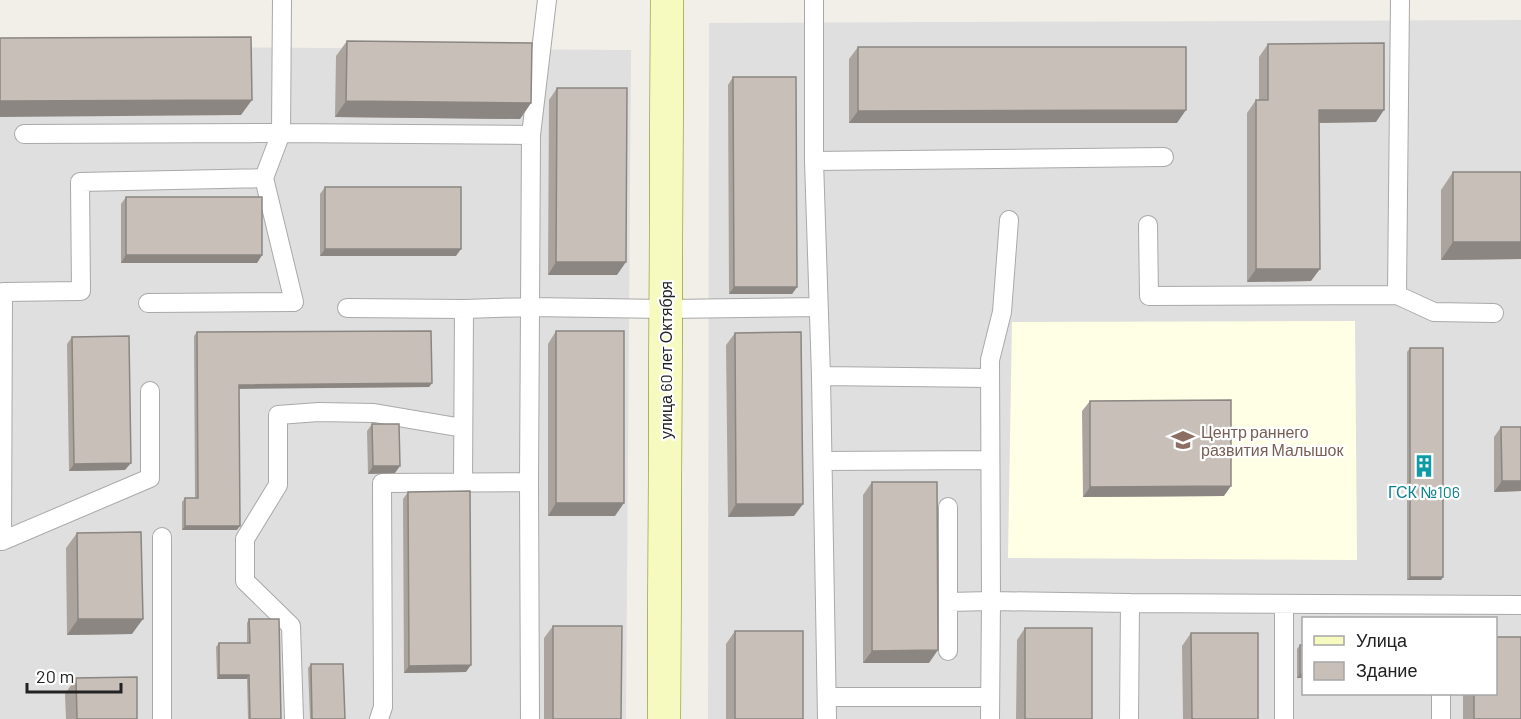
<svg xmlns="http://www.w3.org/2000/svg" width="1521" height="719" font-family="Barlow,sans-serif">
<style>
.residential{fill:#e0dfdf;fill-rule:evenodd}
.education{fill:#ffffe5}
.lines{fill:none;stroke-linecap:round;stroke-linejoin:round}
.service-casing{stroke:#a9a9a9;stroke-width:20}
.secondary-casing{stroke:#707d05;stroke-width:34}
.service{stroke:#fff;stroke-width:18}
.secondary{stroke:#f7fabf;stroke-width:33}
.wall{fill:#aba49e}
.shaded-wall{fill:#8b8681}
.building{fill:#c7bfb8;stroke:#8b8681;stroke-width:1.5}
.labels{text-anchor:middle;dominant-baseline:central;stroke-width:4.5;stroke-linejoin:round;paint-order:stroke}
.street-label{font-size:16px;fill:#222;stroke:#fff}
.education-label{font-size:16px;fill:#785e54;stroke:#fff;text-anchor:start}
.culture-label{font-size:16px;fill:#0d838f;stroke:#fff}
</style>
<rect width="100%" height="100%" fill="#f2efe9"/>
<!-- residential -->
<path class="residential" d="M1521 20V719H708L709 23ZM1304 618H1496V694H1304Z
M0 46 631 50 626 719H0Z"/>
<!-- education -->
<path class="education" d="M1355 321 1357 560 1008 558 1012 322Z"/>
<g class="lines">
<!-- service casing -->
<g class="service-casing">
<path id="service" d="M282 0 281 133 531 135 547 0
M814 0V161L821 376 827 719
M24 134 281 133 264 178 294 302 148 303
M814 161 1164 157
M1009 220 1002 312 990 360 991 601 1130 603
M1148 225 1149 296 1397 295 1400 0
M1397 295 1434 312 1494 313
M347 308 464 309 530 307 666 309 818 307
M821 376 990 378
M823 461 990 460
M463 482 464 309
M529 482 531 135
M948 507V602L991 601 990 719
M162 537V719
M0 541H2L3 292 81 291 80 182 264 178
M2 541 150 478V391
M1284 604V719
M948 651V602
M1441 694V719
M827 697H990
M294 719 291 626 245 581V539L278 485V415L319 412 374 413 463 428
M379 719 383 707 382 483 529 482 530 719
M1129 719 1130 603 1521 605"/>
</g>
<!-- secondary casing -->
<g class="secondary-casing">
<path id="secondary" d="M664 719 667 0"/>
</g>
<!-- service -->
<use href="#service" class="service"/>
<!-- secondary -->
<use href="#secondary" class="secondary"/>
</g>
<!-- wall -->
<path class="wall" d="M347 41 531 103 520 119 335 117 336 56Z
M1268 44 1376 122 1319 123 1311 281 1247 282V113L1256 100H1259V57Z
M858 47 1177 123H849V59Z
M733 77 797 287 792 294H729L728 85Z
M557 88 617 275H548L549 100Z
M1453 172H1521V259L1441 260V190Z
M325 187 456 256H320V194Z
M126 197 262 255 257 263H121V204Z
M556 331 615 516H548V344Z
M197 332 432 383 429 387 239 388 237 530H182V502L185 498H195L194 336Z
M735 333 794 516 728 517 726 345Z
M72 337 125 470 69 471 67 344Z
M1410 348 1443 577 1441 580H1407V352Z
M1090 401 1224 496 1083 497 1082 411Z
M372 424 395 473 368 474 367 431Z
M1501 427H1521V491L1494 492V437Z
M872 482 929 663H863V495Z
M408 492 466 672 404 673 403 499Z
M77 533 132 634 67 635 66 548Z
M249 619 281 719H248L247 679H217L216 647 219 643H247V623Z
M553 626 621 719H544V638Z
M1025 628 1092 719H1016L1017 640Z
M735 631 803 719H726V644Z
M1191 633 1258 719H1183L1182 646Z
M1300 645 1304 678H1297V649Z
M311 664 345 719H310L308 668Z
M76 678 137 719H66L65 694Z
M1463 693H1496L1521 719H1463Z"/>
<!-- shaded-wall -->
<path class="shaded-wall" d="M252 100 241 115 0 117V101Z
M346 101 531 103 520 119 335 117Z
M1186 110 1177 123H849L858 111Z
M1319 110H1384L1376 122 1310 123Z
M1453 242H1521V259L1441 260Z
M325 249H461L456 256H320Z
M126 255H262L257 263H121Z
M556 262H626L617 275H548Z
M1256 269H1320L1311 281 1247 282Z
M734 287H797L792 294H729Z
M432 383 429 387 236 389 239 385Z
M131 463 125 470 69 471 74 464Z
M373 466H400L395 473 368 474Z
M1502 481H1521V491L1494 492Z
M1231 486 1224 496 1083 497 1090 487Z
M556 503H624L615 516H548Z
M736 504H803L794 516 728 517Z
M185 526H240L237 530H182Z
M1410 577H1443L1441 580H1407Z
M78 619H143L132 634 67 635Z
M938 650 929 663H863L872 651Z
M471 665 466 672 404 673 409 666Z
M1300 674H1304V678H1297Z
M219 675H249L247 679H217Z"/>
<!-- building -->
<path class="building" d="M251 37 252 100 0 101V38Z
M347 41 532 43 531 103 346 101Z
M1384 43V110H1319L1320 269H1256V100H1268V44Z
M858 47H1186V110L858 111Z
M733 77H796L797 287H734Z
M557 88H627L626 262H556Z
M1453 172H1521V242H1453Z
M325 187H461V249H325Z
M126 197H262V255H126Z
M431 331 432 383 239 385 240 526H185V498H198L197 332Z
M556 331H624V503H556Z
M801 332 803 504H736L735 333Z
M129 336 131 463 74 464 72 337Z
M1410 348H1443V577H1410Z
M1231 400V486L1090 487V401Z
M372 424H399L400 466H373Z
M1501 427H1521V481H1502Z
M872 482H937L938 650 872 651Z
M470 491 471 665 409 666 408 492Z
M141 532 143 619H78L77 533Z
M249 619H279L281 719H250L249 675H219V643H250Z
M553 626H622L621 719H553Z
M1025 628H1092V719H1025Z
M735 631H803V719H735Z
M1191 633H1258V719H1192Z
M1496 637H1521V719H1474V693H1496Z
M1300 645H1304V674H1300Z
M311 664H343L345 719H312Z
M137 677V719H77L76 678Z"/>
<!-- icons -->
<defs>
<g id="school-bare" transform="scale(1.8)"><path d="M0-5L7-2L0 1L-7-2ZM-4 1L0 2.5L4 1V4Q0 6-4 4Z" fill="#8d6e63" stroke="#fff" stroke-width="2.5" paint-order="stroke"/></g>
<g id="building-bare" transform="scale(1.8)"><path d="M-4-6H4V6H1V3H-1V6H-4ZM-2.5-4.3h1.7v1.8h-1.7ZM.8-4.3h1.7v1.8H.8ZM-2.5-1h1.7V.8h-1.7ZM.8-1h1.7V.8H.8Z" fill="#0f9aa8" stroke="#fff" stroke-width="2.5" paint-order="stroke"/></g>
</defs>
<g fill-rule="evenodd">
<use href="#school-bare" x="1183" y="440"/>
<use href="#building-bare" x="1424" y="466"/>
</g>
<g class="labels">
<!-- street labels -->
<g class="street-label">
<text transform="translate(665 360) rotate(-90)">улица 60 лет Октября</text>
</g>
<!-- education labels -->
<g class="education-label">
<text x="1201" y="431">Центр раннего<tspan x="1201" dy="18">развития Малышок</tspan></text>
</g>
<!-- culture labels -->
<g class="culture-label">
<text x="1424" y="491">ГСК №106</text>
</g>
</g>
<!-- legend -->
<rect x="1302" y="617" width="195" height="78" fill="#ffffff" stroke="#a7a7a7" stroke-width="1.5"/>
<rect x="1314" y="636" width="30" height="9" fill="#f7fabf" stroke="#a7a7a7" stroke-width="1.5"/>
<text x="1356" y="647" font-size="18" fill="#222222">Улица</text>
<rect x="1314" y="662" width="30" height="18" fill="#c7bfb8" stroke="#a7a7a7" stroke-width="1.5"/>
<text x="1356" y="677" font-size="18" fill="#222222">Здание</text>
<!-- scale -->
<path d="M27 683v9h94v-9" fill="none" stroke="#222222" stroke-width="3"/>
<text x="36" y="683" font-size="18" fill="#222222" stroke="#ffffff" stroke-width="4.5" paint-order="stroke">20 m</text>
</svg>
